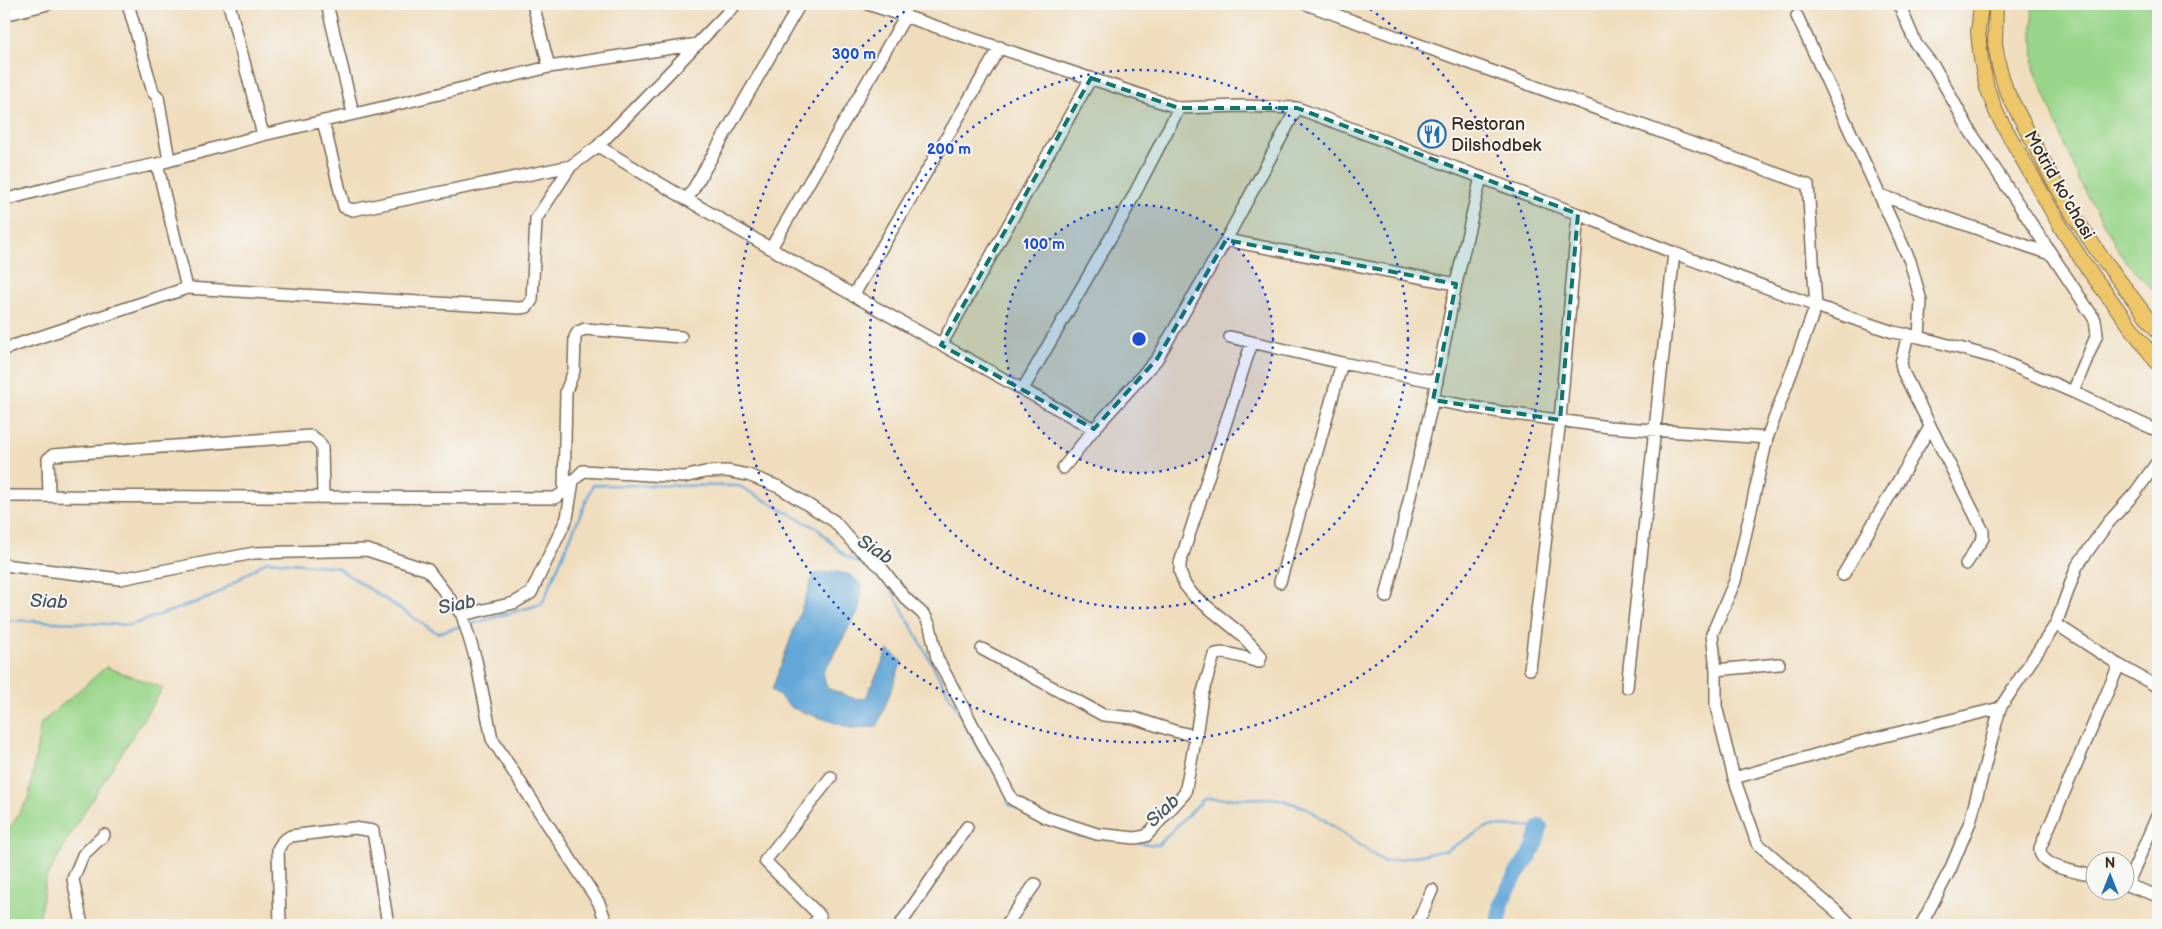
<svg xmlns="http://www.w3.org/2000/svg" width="2162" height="929" font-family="'Balsamiq Sans',sans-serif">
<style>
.green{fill:#98d589;stroke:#6a8054}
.water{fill:#63a7d8;stroke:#4f687b}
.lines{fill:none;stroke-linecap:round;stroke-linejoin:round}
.stream{stroke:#63a7d8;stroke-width:2.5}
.river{stroke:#63a7d8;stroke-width:16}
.minor-casing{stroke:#7a6956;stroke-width:14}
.major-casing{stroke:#7a6956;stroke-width:16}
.minor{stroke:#fff;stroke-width:11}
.major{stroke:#ecc669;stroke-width:14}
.marked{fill:#0f766e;fill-opacity:0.2;stroke:#0f766e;stroke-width:4;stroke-dasharray:10 6;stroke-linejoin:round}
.ring{fill:none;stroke:#1d4ed8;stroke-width:2.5;stroke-dasharray:2.5 5}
.labels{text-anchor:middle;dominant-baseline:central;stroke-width:4;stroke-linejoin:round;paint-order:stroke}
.poi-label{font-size:18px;fill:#3b2a1e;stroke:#f6f6f2;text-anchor:start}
.street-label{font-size:18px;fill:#3b2a1e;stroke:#f6f6f2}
.water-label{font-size:19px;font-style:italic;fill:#49565f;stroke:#f6f6f2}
.centre{fill:#1d4ed8;stroke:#f6f6f2;stroke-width:2.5}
.ring-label{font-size:15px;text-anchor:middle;font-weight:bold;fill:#1d4ed8;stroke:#f6f6f2;stroke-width:4;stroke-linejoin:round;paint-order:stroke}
</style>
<rect width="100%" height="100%" fill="#f6f6f2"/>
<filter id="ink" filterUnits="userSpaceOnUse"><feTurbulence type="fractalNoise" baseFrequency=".02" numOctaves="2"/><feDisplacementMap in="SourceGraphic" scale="10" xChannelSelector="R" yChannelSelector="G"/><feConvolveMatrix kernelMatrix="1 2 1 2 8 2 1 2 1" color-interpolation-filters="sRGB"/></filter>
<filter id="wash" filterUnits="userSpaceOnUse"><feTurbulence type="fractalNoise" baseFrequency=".0096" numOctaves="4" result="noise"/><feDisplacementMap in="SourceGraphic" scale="20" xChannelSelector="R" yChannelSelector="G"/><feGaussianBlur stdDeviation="1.12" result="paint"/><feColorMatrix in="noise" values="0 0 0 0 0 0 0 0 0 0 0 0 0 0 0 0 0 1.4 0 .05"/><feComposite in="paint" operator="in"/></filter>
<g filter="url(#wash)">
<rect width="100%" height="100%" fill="#f0ddbd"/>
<!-- green -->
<path class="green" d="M2032 4H2158V295L2125 261 2080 182 2034 68Z
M106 667 163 688 79 820 46 878 38 925H4V838L29 797 41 723Z"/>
<!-- water -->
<path class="water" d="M834 571 851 575 862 586 859 610 823 673 827 688 855 699 866 698 888 650 902 661 877 727 850 728 792 708 772 690 814 574Z"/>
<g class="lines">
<!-- stream -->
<path class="stream" d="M890 587 988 766
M4 620 131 625 211 597 267 561 336 567 437 633 462 626
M468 625 542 604 593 485 739 486 818 529 845 556 879 573
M1008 802 1009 805 1019 809
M1061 828 1078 836 1089 837
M1139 843 1158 845 1204 799 1275 798 1307 808 1384 862 1447 850 1489 826 1540 827"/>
<!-- river -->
<path class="river" d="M1498 925 1501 902 1514 878 1534 848 1540 827"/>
</g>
</g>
<g filter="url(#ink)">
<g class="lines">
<!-- minor casing -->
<g class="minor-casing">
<path id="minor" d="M128 4 153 92 158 97 169 160
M229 4 263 135
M327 4 353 113
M533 4 549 67
M868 4 1179 108 1241 106 1297 108 1578 214 1674 253 1816 306 1893 332 1919 337 1992 357 2073 392 2158 431
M1306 4 1808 185 1816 306 1767 438 1735 581 1712 634 1716 670V706L1734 778 1757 843 1843 917 1851 925
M1899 4 1916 44 1935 68 1970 131 2095 320 2097 334 2073 392
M4 15 48 4
M1797 16 1910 261 1921 301 1919 337
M323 121 344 207 353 210 571 166 598 146 736 4
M598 146C761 246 928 337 1094 429
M157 164 187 288
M1880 195 2050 254
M4 200 72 182 157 164 263 135 402 103 549 67 698 44
M687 200 800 4
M1226 240 1456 284
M771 248 906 15
M853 296 1000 47
M1908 334 1901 363 1903 372 1983 531V538L1966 564
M1230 337 1342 363 1437 382
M941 345 1091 78
M4 349 187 288 519 308 527 307 532 300 536 219 571 166
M1023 389 1123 216 1179 108
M1433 400 1500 412 1609 427 1767 438
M1063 468 1094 429 1157 359 1226 240 1297 108
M4 496 555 498 564 492 566 391 574 371 575 337 578 332 585 329 681 337
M49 496 48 459 53 455 311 436 317 440 322 447 323 497
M4 565 120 579 254 553 367 550 428 570 462 615 476 660 492 739 599 903 607 925
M1843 575 1930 427
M1280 582 1342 363
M1386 597 1433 400 1456 284 1481 177
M462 615 514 603 531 593 567 518 573 481 583 471 684 477 705 472 727 471 748 475 779 487 834 521 856 546 881 567 905 598 925 616 930 626 937 658 1012 799 1045 817 1097 834 1135 838 1146 836 1185 793 1196 736
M2056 624 2119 665 2158 687
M982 649 1103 715 1134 718 1174 731 1196 736 1202 695 1214 655C1223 649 1247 659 1259 662L1261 656 1241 634 1194 596 1185 585 1180 572V563L1252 342
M1530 669 1560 420 1578 214
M1716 670 1779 664
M1627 687 1674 253
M1734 778 1864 741 2000 708 2056 624 2077 566 2108 523 2135 493 2158 461
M2094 876C2079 872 2038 868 2040 848L2119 665
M2124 884 2158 896
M2127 885 2158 814
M82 925 73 879 83 855 104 835
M280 925 278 849 283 841 291 836 354 828 373 831 388 925
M813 925 820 916 765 861 831 777
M900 925 967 827
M1006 925 1035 884
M1417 925 1432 890
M1921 925 1950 870 1970 822 2000 708"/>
</g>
<!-- major casing -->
<g class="major-casing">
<path id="major" d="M1981 4 1978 32 1981 60 1987 88 1997 114 2062 229 2085 265 2158 364
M1996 4 1995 43 1999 67 2006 90 2052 178 2074 216 2098 252 2158 332"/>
</g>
<!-- minor -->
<use href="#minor" class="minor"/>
<!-- major -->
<use href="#major" class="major"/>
</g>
</g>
<!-- marked area -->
<path class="marked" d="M1091 78 1179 108H1297L1578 214 1560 420 1433 400 1456 284 1226 240 1157 359 1094 429 941 345Z"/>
<!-- distance rings -->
<circle cx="1139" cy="339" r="134" fill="#1d4ed8" fill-opacity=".12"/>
<g class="ring">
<circle cx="1139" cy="339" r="134"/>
<circle cx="1139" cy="339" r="269"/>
<path d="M1364 5A403 403 0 1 1 914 5"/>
</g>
<!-- icons -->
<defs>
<g id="restaurant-ring" transform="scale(1.4375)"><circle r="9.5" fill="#f6f6f2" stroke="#1f6fb2" stroke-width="1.5"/><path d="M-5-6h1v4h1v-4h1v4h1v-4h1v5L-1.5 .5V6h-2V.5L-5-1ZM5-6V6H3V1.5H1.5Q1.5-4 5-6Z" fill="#1f6fb2"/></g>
</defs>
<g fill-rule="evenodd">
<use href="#restaurant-ring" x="1432" y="134"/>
</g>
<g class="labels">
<!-- poi labels -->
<g class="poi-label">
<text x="1451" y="124">Restoran<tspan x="1451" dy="21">Dilshodbek</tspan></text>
</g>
<!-- street labels -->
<g class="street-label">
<text transform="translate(2059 185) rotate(60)">Motrid ko'chasi</text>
</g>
<!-- water labels -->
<g class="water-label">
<text transform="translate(875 550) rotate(33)">Siab</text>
<text transform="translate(49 602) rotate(2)">Siab</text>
<text transform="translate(457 605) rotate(-12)">Siab</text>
<text transform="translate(1163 811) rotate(-43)">Siab</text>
</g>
</g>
<circle cx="1139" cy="339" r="8" class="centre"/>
<g class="ring-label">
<text x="854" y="59">300 m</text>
<text x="949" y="154">200 m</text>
<text x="1044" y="249">100 m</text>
</g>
<!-- margin -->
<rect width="2162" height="929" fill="none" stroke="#f6f6f2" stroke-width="20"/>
<!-- north arrow -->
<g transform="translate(2110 876)"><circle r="24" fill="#f6f6f2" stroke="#aba49d"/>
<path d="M0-4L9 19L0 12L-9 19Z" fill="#1f6fb2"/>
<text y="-8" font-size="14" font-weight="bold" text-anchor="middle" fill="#3b2a1e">N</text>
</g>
</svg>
